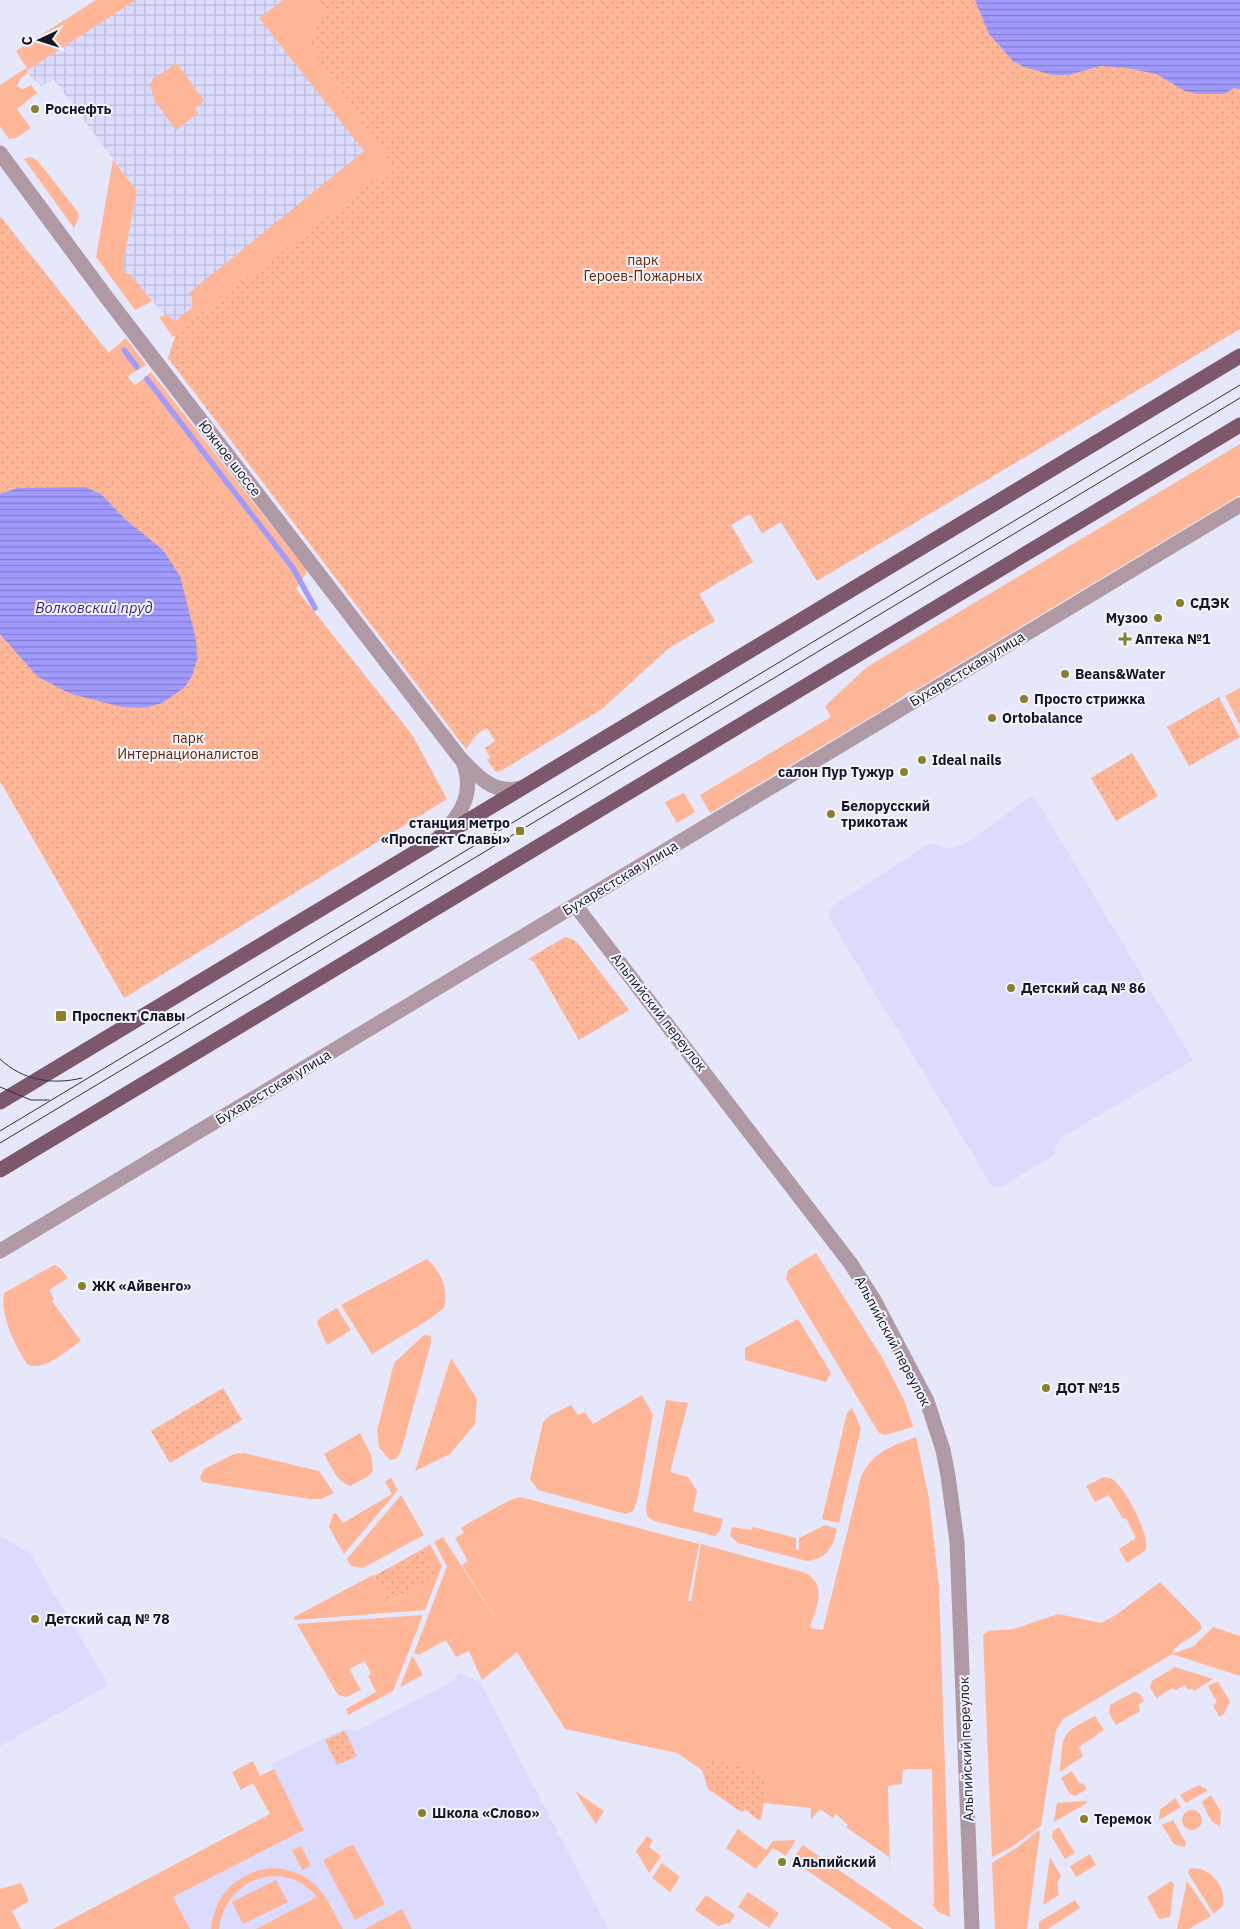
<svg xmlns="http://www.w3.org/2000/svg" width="1240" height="1929" font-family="'IBM Plex Sans',sans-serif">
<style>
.built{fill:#dbdbfe}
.industrial{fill:url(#industrial-grid)}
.grass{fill:#feb697}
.park{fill:url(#park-dots)}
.water{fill:url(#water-rules)}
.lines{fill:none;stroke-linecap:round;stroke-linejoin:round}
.stream{stroke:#a09bfd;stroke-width:5.5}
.minor{stroke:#af99a5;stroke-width:15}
.major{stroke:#7d576c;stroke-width:15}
.tram{stroke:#303041;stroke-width:1}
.poi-dot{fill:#888128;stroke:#f4f5ff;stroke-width:2}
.labels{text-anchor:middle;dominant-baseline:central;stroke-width:4;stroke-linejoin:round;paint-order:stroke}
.poi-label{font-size:14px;font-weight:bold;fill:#151526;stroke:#f4f5ff;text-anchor:start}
.park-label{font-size:14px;fill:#652500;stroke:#f4f5ff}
.street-label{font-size:14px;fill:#151526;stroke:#f4f5ff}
.water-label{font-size:15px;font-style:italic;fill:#371b8c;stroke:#f4f5ff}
</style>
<defs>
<pattern id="industrial-grid" width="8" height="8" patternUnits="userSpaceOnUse" patternTransform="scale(1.25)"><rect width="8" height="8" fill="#dbdbfe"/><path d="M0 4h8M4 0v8" fill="none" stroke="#bbbbda"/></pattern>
<pattern id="park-dots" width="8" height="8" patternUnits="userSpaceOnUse" patternTransform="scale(1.25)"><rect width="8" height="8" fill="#feb697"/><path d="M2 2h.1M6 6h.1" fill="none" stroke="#d99c82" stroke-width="1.8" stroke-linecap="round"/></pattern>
<pattern id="water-rules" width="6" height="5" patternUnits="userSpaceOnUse" patternTransform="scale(1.25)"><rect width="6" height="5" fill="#a09bfd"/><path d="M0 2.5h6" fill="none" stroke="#817dcd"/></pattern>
</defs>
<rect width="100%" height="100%" fill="#e6e7fb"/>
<!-- built -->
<path class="built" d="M1033 795 1193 1060 1059 1139 1053 1156 1001 1187 992 1186 828 916 831 907 931 843 950 849 967 843Z
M0 1536 30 1553 109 1685 0 1746Z
M459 1673 480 1682 608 1929H190L173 1897 304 1830 271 1764 344 1729 357 1731 453 1681Z"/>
<!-- industrial -->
<path class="industrial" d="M136 0H319L393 167 177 331 131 275 124 272V258L137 191 54 80 41 86 28 74V70Z"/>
<!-- grass -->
<path class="grass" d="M96 0H136L28 70 16 51Z
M283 0H367L442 130 184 339 172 336 159 317 168 315 175 321 192 308V297L189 293 364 151 259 18Z
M177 63 204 101 195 108 198 113 176 130 155 101 150 85 153 79Z
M26 68 28 72 20 79 17 86 23 89 31 85 37 93 17 109 31 128 16 138 9 139 0 126V85Z
M30 157 37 160 78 212 79 217 74 228 24 159Z
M113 160 137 191 124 258V272L131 275 152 301 135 310 96 257Z
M126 338 146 365 126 377 106 355Z
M151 372 307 571 294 594 133 387Z
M1240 444V495L912 692 910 691 894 703H890L891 705 710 813 700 795 831 717 825 706 867 667Z
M1240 688V725L1225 696Z
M684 793 695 812 677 823 665 802Z
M816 1253 883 1359 905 1402 913 1427 885 1435 879 1433 786 1279 788 1270Z
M427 1259C441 1271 449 1290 444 1308L428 1320 372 1354 341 1305Z
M54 1265 60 1268 68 1278 49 1290 54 1299 52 1301 81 1341C67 1350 43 1373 27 1364 15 1345 0 1316 4 1293Z
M337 1308 351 1330 327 1345 317 1323 320 1318Z
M798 1319 831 1373 826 1382 745 1360V1348Z
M424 1335 431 1336V1343L401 1451 396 1459 390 1460 379 1447 377 1431 394 1363Z
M451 1358 477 1399 475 1424 450 1454 415 1471Z
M642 1395 653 1415 637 1501 633 1511 626 1514 538 1490 530 1479 543 1422 549 1416 571 1405 578 1415 585 1412 593 1424Z
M666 1400 688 1403 670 1472 688 1477 697 1491 693 1511 723 1519 720 1531 715 1536 654 1521 647 1516 646 1507Z
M852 1408 861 1428 839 1523 822 1519 847 1413Z
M360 1433 371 1455 373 1471 367 1477 350 1486C337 1482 331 1466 324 1454Z
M916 1437 929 1498 939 1586 950 1917 938 1912 932 1904H934L932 1769H903L902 1784 888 1786 890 1875 889 1857 846 1827 848 1825 836 1814 833 1818 820 1809 811 1820V1808L764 1803 761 1820H758L741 1806 740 1811 708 1789 702 1770 677 1753 565 1729 517 1652 482 1680 469 1651 456 1657 446 1640 419 1655 414 1653 447 1566 434 1542 443 1537 511 1643 462 1565 468 1561 455 1538 464 1533 461 1528 467 1524 508 1501 520 1497 699 1544 688 1601H691L701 1544 806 1573C828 1587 816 1606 810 1628L823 1630 861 1477C872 1452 892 1446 916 1437Z
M244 1453 319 1471 334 1493 321 1499H310L202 1482 200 1477 204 1469 234 1454Z
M1104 1477C1108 1478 1112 1478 1115 1481 1127 1492 1150 1535 1146 1550L1127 1563 1119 1549 1136 1538 1126 1518 1123 1519 1109 1495 1095 1502 1086 1486Z
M391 1478 398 1490 344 1554 329 1527 333 1514 336 1513 343 1523 392 1494 385 1482Z
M401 1495 424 1535 363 1568 351 1566 347 1559Z
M825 1525 837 1529C833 1547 827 1559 807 1561L738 1543 730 1536 732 1527 751 1530 753 1527 796 1538V1550H799V1538Z
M430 1544 442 1566 425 1610 295 1620 294 1617 373 1575 389 1602 437 1575 423 1549Z
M1160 1582 1200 1623 1202 1628C1194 1639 1177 1641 1172 1654L1194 1646 1213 1627 1240 1636V1676L1172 1654 1063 1719 1056 1730 1041 1826 1010 1848 992 1857 983 1635 988 1631 1014 1629 1058 1614 1101 1623 1116 1615Z
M423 1615 393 1691 348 1715 346 1709 376 1692 368 1676 371 1674 365 1661 349 1669 361 1690 346 1697 338 1695 297 1624Z
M412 1656 414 1658 423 1675 400 1687Z
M1175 1667 1213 1679 1194 1691 1192 1688 1188 1690 1185 1685 1176 1690 1173 1688 1156 1698 1150 1687 1152 1681Z
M1216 1682H1218L1230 1701 1224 1714 1219 1717 1213 1705 1217 1702 1208 1686Z
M1134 1692 1140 1694 1144 1701 1138 1705 1140 1711 1116 1725 1109 1713 1110 1705Z
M1095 1716 1104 1730 1079 1747 1083 1756 1060 1772C1064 1732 1059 1735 1095 1716Z
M253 1761 260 1776 274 1769 304 1830 173 1897 190 1929H53L270 1814 253 1783 241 1790 232 1772Z
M1072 1771 1080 1784 1083 1783 1087 1789 1075 1796 1070 1794 1061 1778Z
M1199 1785 1208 1790 1186 1803 1180 1795Z
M575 1791 604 1811 596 1824 595 1823Z
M1211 1795 1221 1812 1220 1826C1210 1823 1207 1812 1202 1802Z
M1175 1798 1181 1807 1159 1820 1160 1810Z
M1086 1801 1087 1803 1054 1822 1057 1803Z
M1182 1820a10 10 0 1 1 20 0a10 10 0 1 1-20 0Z
M1173 1820 1186 1843 1185 1847 1174 1844 1162 1825Z
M1059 1827 1075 1853 1065 1859 1052 1837 1053 1831Z
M738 1829 766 1850 773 1841 796 1840 786 1856 773 1848 756 1869 726 1848Z
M1039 1830 1040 1833 1027 1929H995L992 1863 1019 1846Z
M647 1836 653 1840 649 1847 661 1856 649 1873 636 1851Z
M353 1844 385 1904 355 1920 323 1860Z
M803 1845 924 1929H892L792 1860Z
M301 1846 311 1866 302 1870 292 1850Z
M1090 1854 1096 1865 1076 1877 1070 1866Z
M1050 1857 1061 1876 1057 1883 1059 1895 1043 1905Z
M662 1863 680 1877 670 1892 652 1878Z
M271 1868C315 1870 325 1895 343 1929H256L317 1897C283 1857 225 1879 219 1929H211C214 1895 238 1872 271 1868Z
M1189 1869C1210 1865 1227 1887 1223 1906L1214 1914 1188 1873Z
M276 1880 288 1902 243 1924 232 1902Z
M1171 1881 1174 1884 1170 1917 1159 1919 1147 1897Z
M1187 1881 1211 1916 1189 1929H1177Z
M21 1883 29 1901 12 1911 21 1929H0V1889Z
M748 1892 779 1913 769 1928 738 1907Z
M706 1895 735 1915 730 1923 718 1926 695 1910Z
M1075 1900 1080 1908 1048 1929H1039V1922Z
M402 1909 412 1929H365Z"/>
<!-- park -->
<path class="park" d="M319 0H1240V329L817 581 781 522 762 533 750 514 731 525 753 562 699 594 715 621 669 648 602 709 501 771 496 772 487 760 490 758 485 748 495 741 487 728 477 734 466 749 168 358 177 331 393 167 308 44 326 10Z
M0 216 413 736 447 799 124 998 0 781Z
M1219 697 1240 737 1189 766 1167 727Z
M1132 753 1158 796 1116 821 1091 778Z
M565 937 574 940 581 947 629 1010 579 1040 534 962 528 959Z
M223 1388 242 1420 170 1463 151 1431Z
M423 1549 438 1575 388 1602 374 1576Z
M345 1731 357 1756 337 1765 325 1740Z
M708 1759 766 1774 760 1820 745 1809 742 1812C720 1796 698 1789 708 1759Z"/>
<!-- water -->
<path class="water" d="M975 0H1240V89L1234 88 1224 94H1198L1185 91 1156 74 1127 68 1100 66 1069 75H1053L1024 67 1013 61 989 34Z
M85 487 101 494 125 519 163 550 180 576 196 639 197 659 192 676 184 688 162 703 144 708 122 707 71 694 38 677 0 634V494L18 488Z"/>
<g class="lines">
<!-- stream -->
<path class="stream" d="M124 350 137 367
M147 379 293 568 315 608"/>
<!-- minor -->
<path class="minor" d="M0 153 107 298 460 758C477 776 494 795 520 788
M441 834C462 814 475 792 463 762
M575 905 851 1264 874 1300 927 1401 943 1450 948 1476 957 1542 972 1929
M0 1251 1240 505"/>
<!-- major -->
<path class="major" d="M0 1102 1240 356
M0 1170 1240 425"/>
<!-- tram -->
<path class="tram" d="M0 1059C23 1081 53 1085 82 1078
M0 1087 31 1100H49
M0 1131 1240 385
M0 1143 1240 398"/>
</g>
<!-- markers -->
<g class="poi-dot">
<circle cx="35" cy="109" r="5"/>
<circle cx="1180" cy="603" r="5"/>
<circle cx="1158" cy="618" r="5"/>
<path d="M1122.5 631.5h5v5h5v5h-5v5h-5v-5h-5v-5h5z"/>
<circle cx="1065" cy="674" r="5"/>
<circle cx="1024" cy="699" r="5"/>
<circle cx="992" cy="718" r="5"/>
<circle cx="922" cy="760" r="5"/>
<circle cx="904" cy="772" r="5"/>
<circle cx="831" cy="814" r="5"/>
<rect x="515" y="826" width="10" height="10" rx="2.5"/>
<circle cx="1011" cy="988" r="5"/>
<rect x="55" y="1010" width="12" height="12" rx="2.5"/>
<circle cx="82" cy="1286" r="5"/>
<circle cx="1046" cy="1388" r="5"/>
<circle cx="35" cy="1619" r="5"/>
<circle cx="422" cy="1813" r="5"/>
<circle cx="1084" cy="1819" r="5"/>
<circle cx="782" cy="1862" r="5"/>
</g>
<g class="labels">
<!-- poi labels -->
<g class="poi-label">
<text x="45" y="109">Роснефть</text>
<text x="1190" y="603">СДЭК</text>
<text x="1148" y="618" text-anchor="end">Музоо</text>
<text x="1135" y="639">Аптека №1</text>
<text x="1075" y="674">Beans&amp;Water</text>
<text x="1034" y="699">Просто стрижка</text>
<text x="1002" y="718">Ortobalance</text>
<text x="932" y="760">Ideal nails</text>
<text x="894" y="772" text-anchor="end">салон Пур Тужур</text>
<text x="841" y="806">Белорусский<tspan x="841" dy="16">трикотаж</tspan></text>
<text x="510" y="823" text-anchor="end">станция метро<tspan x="510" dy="16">«Проспект Славы»</tspan></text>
<text x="1021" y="988">Детский сад № 86</text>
<text x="72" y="1016">Проспект Славы</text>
<text x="92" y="1286">ЖК «Айвенго»</text>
<text x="1056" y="1388">ДОТ №15</text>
<text x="45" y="1619">Детский сад № 78</text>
<text x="432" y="1813">Школа «Слово»</text>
<text x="1094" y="1819">Теремок</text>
<text x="792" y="1862">Альпийский</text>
</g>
<!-- park labels -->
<g class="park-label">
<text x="643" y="260">парк<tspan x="643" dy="16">Героев-Пожарных</tspan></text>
<text x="188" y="738">парк<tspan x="188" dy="16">Интернационалистов</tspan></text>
</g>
<!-- street labels -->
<g class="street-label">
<text transform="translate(230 458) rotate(52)">Южное шоссе</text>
<text transform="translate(967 669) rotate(-31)">Бухарестская улица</text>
<text transform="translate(620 878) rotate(-31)">Бухарестская улица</text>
<text transform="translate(659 1012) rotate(52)">Альпийский переулок</text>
<text transform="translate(273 1087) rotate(-31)">Бухарестская улица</text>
<text transform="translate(893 1341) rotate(62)">Альпийский переулок</text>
<text transform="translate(966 1749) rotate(-92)">Альпийский переулок</text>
</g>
<!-- water labels -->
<g class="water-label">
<text x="94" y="607">Волковский пруд</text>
</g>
</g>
<!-- north arrow -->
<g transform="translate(40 40) rotate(266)" stroke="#f4f5ff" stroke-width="4" paint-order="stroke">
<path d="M0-4L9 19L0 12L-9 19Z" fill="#151526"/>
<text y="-8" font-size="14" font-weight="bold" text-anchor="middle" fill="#151526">С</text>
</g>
</svg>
